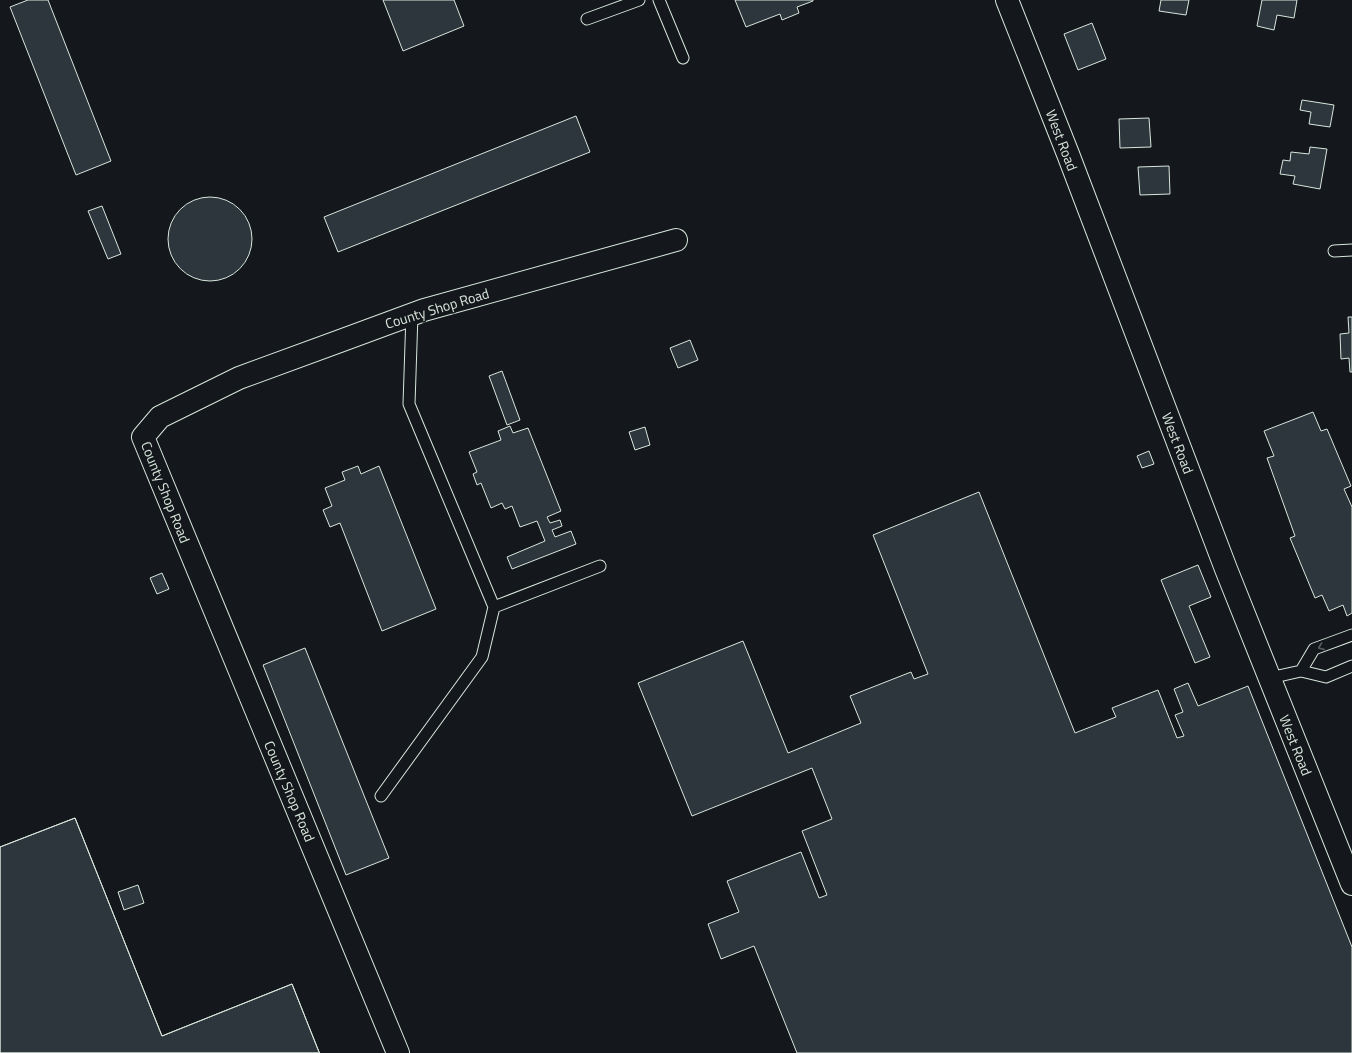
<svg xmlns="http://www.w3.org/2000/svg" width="1352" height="1053" font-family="'Titillium Web',sans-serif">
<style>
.building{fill:#2c363c;stroke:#d8e6dc}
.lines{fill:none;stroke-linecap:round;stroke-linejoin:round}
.service-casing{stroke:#d8e6dc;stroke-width:13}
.minor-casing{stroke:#d8e6dc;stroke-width:24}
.service{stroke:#14181c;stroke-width:11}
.minor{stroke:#14181c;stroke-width:22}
.oneway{stroke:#59605f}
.labels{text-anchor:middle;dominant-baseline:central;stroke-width:3;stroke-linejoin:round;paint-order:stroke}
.street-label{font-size:14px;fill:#d8e6dc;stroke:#14181c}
</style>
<rect width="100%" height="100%" fill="#14181c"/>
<!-- building -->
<path class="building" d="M28 0H48L111 161 76 175 10 7Z
M383 0H454L464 26 403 51Z
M735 0H813V1L797 7 799 13 782 20 780 14 746 27Z
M1161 0H1189L1186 15 1159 11Z
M1262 0H1297L1294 18 1277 15 1274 30 1257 26Z
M1092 23 1106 59 1078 70 1064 34Z
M1302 100 1334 105 1330 127 1309 124 1311 112 1300 110Z
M576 116 590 152 338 252 324 217Z
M1149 118 1151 147 1120 148 1119 119Z
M1310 147 1327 149 1320 189 1293 184 1295 176 1280 174 1283 160 1290 161 1291 152 1309 154Z
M1169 166 1170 194 1140 195 1138 167Z
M168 239a42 42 0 1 1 84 0a42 42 0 1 1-84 0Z
M102 206 121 254 108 259 88 211Z
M1348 317H1352V372H1350L1349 358 1341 359 1340 334 1349 333Z
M690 340 698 360 678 368 670 348Z
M502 371 520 420 507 425 489 376Z
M1313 412 1321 431 1327 429 1351 486 1344 489 1352 507V613L1347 616 1343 605 1329 611 1322 595 1315 598 1290 538 1295 536 1267 458 1274 456 1264 431Z
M510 426 513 433 528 428 561 511 547 517 550 523 560 520 562 526 552 530 555 537 571 531 576 544 512 569 507 557 545 541 537 521 520 527 512 506 505 509 502 503 491 508 481 483 477 485 473 474 477 472 469 452 501 440 498 431Z
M645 427 650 445 635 450 629 432Z
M1149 451 1154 464 1142 468 1137 456Z
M358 466 361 474 379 466 436 609 382 631 340 523 330 527 323 510 332 506 325 488 345 480 342 472Z
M979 492 1075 733 1116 717 1112 708 1158 690 1177 738 1184 736 1175 715 1183 712 1174 689 1188 683 1198 706 1248 686 1352 947V1053H797L754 946 721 959 708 924 739 912 727 881 801 852 819 898 827 895 802 831 832 819 812 768 692 816 638 683 743 641 788 753 861 723 850 696 911 672 914 679 928 674 873 535Z
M1198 565 1211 597 1189 606 1210 657 1195 663 1161 580Z
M162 573 169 589 157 594 150 578Z
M305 648 389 858 346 875 263 665Z
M75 818 162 1036 292 984 319 1052 320 1053H0V847Z
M75 818 162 1036 292 984 319 1052 320 1053H0V847Z
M138 885 144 903 124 910 118 892Z"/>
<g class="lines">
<!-- service casing -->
<g class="service-casing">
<path id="service" d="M659 0 683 58
M587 19 639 0
M1334 251 1352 250
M494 607 600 566
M1301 671 1314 649 1352 635
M1270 678 1301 671 1326 677 1352 666
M381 796 482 657 494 607 409 404 412 314"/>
</g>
<!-- minor casing -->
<g class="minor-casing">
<path id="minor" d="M1007 0 1068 154 1226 569 1352 884
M398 1053 143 437 160 417 239 378 340 341 424 310 676 240"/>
</g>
<!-- service -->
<use href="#service" class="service"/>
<!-- minor -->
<use href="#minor" class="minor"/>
</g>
<!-- one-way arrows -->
<defs><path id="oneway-chevron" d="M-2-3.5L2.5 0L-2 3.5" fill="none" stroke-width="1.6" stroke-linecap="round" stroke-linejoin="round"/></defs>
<use class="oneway" href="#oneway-chevron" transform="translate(1321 647) rotate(159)"/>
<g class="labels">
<!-- street labels -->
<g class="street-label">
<text transform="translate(1062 140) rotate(69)">West Road</text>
<text transform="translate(437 308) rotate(-17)">County Shop Road</text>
<text transform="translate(1178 443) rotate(69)">West Road</text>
<text transform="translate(166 492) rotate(68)">County Shop Road</text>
<text transform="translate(1296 745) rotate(68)">West Road</text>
<text transform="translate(290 791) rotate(67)">County Shop Road</text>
</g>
</g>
</svg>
